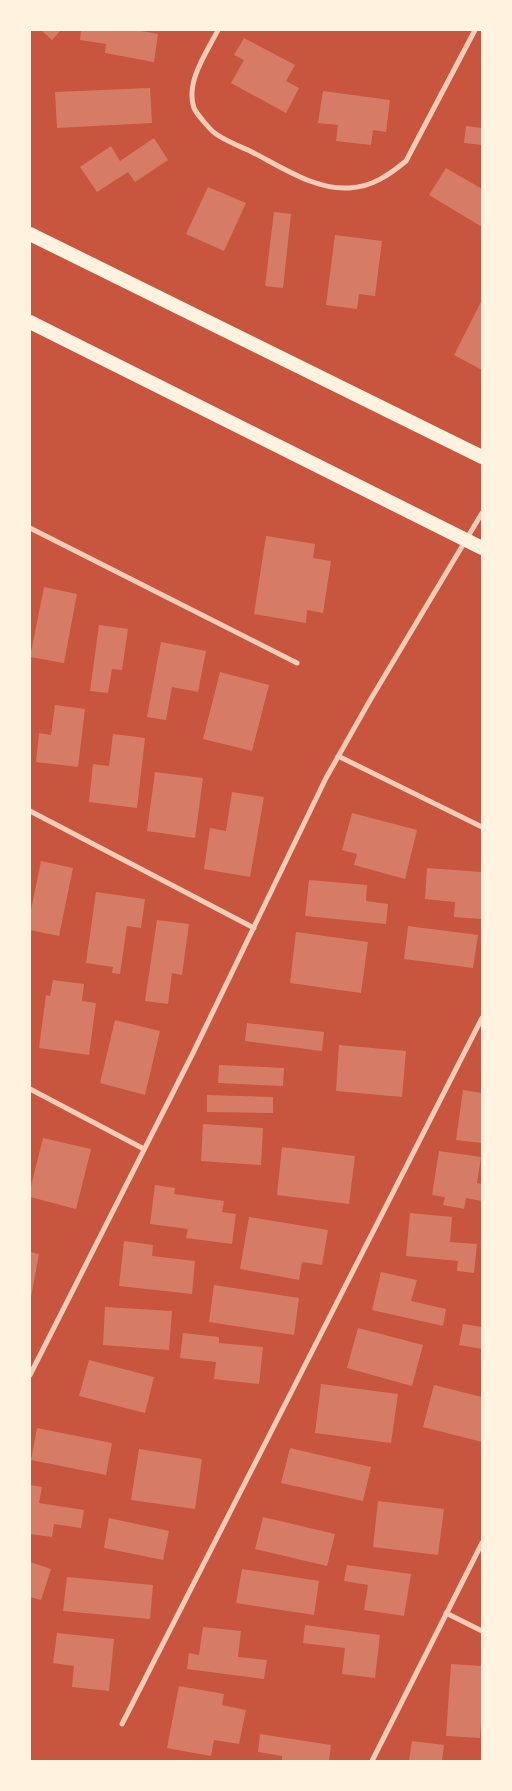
<svg xmlns="http://www.w3.org/2000/svg" width="512" height="1791" font-family="Commissioner,sans-serif">
<style>
.building{fill:#d67c66}
.lines{fill:none;stroke-linecap:round;stroke-linejoin:round}
.minor{stroke:#f1ccb7;stroke-width:5}
.trunk{stroke:#fff3e0;stroke-width:14}
</style>
<rect width="100%" height="100%" fill="#c8553d"/>
<!-- building -->
<path class="building" d="M41 30H61L52 40Z
M81 30H135L158 34 154 62 105 53 106 44 80 40Z
M244 38 295 65 286 81 299 88 286 113 231 83 244 60 234 55Z
M150 88 152 123 57 128 55 92Z
M323 91 390 100 386 132 373 130 371 145 336 141 338 125 318 123Z
M466 126 482 128V145L464 143Z
M154 138 168 160 135 182 128 172 97 192 80 167 111 146 120 161Z
M446 168 482 189V227L429 195Z
M208 187 246 203 224 251 186 234Z
M274 212 291 214 283 288 265 286Z
M335 235 382 241 375 296 359 294 357 309 326 305Z
M482 300V370L454 355Z
M266 536 315 544 313 558 331 561 323 613 307 610 306 623 254 614Z
M44 587 77 594 64 663 30 657Z
M99 625 128 629 122 670 112 669 108 693 90 691Z
M161 642 206 651 198 692 172 687 166 720 147 717Z
M220 672 269 685 252 751 203 739Z
M55 705 85 709 78 767 36 762 39 733 51 735Z
M113 734 145 738 137 808 89 802 93 764 109 766Z
M155 772 203 778 195 838 147 831Z
M232 792 264 797 250 877 204 869 210 828 226 831Z
M352 813 417 830 405 879 354 865 357 854 342 850Z
M41 861 73 868 59 936 30 930V915Z
M427 868 482 872V919L454 917 455 902 425 899Z
M309 880 367 885 366 901 388 904 386 924 305 916Z
M96 892 145 899 141 928 127 926 120 974 112 973 113 967 86 963Z
M157 920 189 924 182 975 172 973 168 1004 145 1001Z
M408 926 478 935 473 968 404 959Z
M296 932 368 942 361 993 290 983Z
M53 980 84 984 82 1001 96 1003 89 1055 39 1048 46 995 50 996Z
M115 1020 160 1031 145 1095 100 1083Z
M247 1023 324 1032 322 1051 245 1041Z
M339 1045 406 1051 402 1097 336 1091Z
M219 1065 284 1068 283 1086 218 1083Z
M463 1090 482 1093V1143L456 1140Z
M207 1095 273 1097V1113L207 1112Z
M203 1124 263 1128 261 1165 201 1161Z
M43 1138 91 1149 76 1209 30 1197V1190Z
M282 1147 355 1156 349 1204 277 1195Z
M439 1151 481 1157 477 1183 482 1184V1201L466 1198 464 1209 443 1205 445 1197 432 1195Z
M155 1185 175 1188 174 1194 224 1201 222 1212 236 1214 232 1244 186 1238 188 1229 150 1224Z
M410 1213 452 1217 450 1242 477 1244 474 1273 457 1271 458 1261 406 1256Z
M249 1217 328 1230 322 1265 302 1262 299 1280 240 1269Z
M124 1241 153 1245 152 1256 195 1261 192 1294 119 1286Z
M30 1252 39 1254 31 1297H30Z
M381 1272 417 1280 411 1301 446 1309 443 1326 372 1310Z
M214 1285 299 1298 294 1335 209 1322Z
M105 1307 172 1311 169 1350 103 1345Z
M463 1324 482 1327V1349L459 1345Z
M358 1328 423 1345 412 1386 347 1368Z
M183 1333 219 1337V1343L263 1347 259 1384 214 1379 216 1362 180 1358Z
M89 1360 154 1377 145 1413 79 1396Z
M321 1384 398 1394 391 1443 315 1433Z
M434 1385 482 1397V1442L423 1427Z
M37 1428 112 1443 106 1475 31 1460Z
M290 1448 371 1467 363 1501 281 1483Z
M139 1449 202 1459 195 1509 131 1500Z
M30 1485 42 1487 39 1503 84 1510 81 1528 54 1524 52 1537 30 1534Z
M378 1501 444 1509 438 1555 373 1547Z
M263 1517 335 1534 327 1566 255 1549Z
M109 1518 169 1531 163 1560 104 1548Z
M30 1562 51 1569 41 1600 30 1597Z
M347 1565 411 1574 404 1616 364 1610 368 1585 344 1581Z
M242 1569 319 1581 314 1615 236 1603Z
M67 1577 153 1585 150 1619 63 1611Z
M305 1625 380 1635 375 1678 342 1674 345 1648 303 1643Z
M203 1627 241 1631 238 1657 267 1660 264 1679 187 1669 189 1653 199 1655Z
M57 1633 114 1639 109 1691 72 1687 74 1666 53 1663Z
M451 1664 482 1666V1708L480 1738 446 1736Z
M179 1686 224 1694 222 1705 246 1710 239 1744 214 1740 211 1756 167 1748Z
M260 1734 331 1745 329 1761H282V1756L258 1752Z
M412 1741 444 1745 442 1761H409Z"/>
<g class="lines">
<!-- minor -->
<path class="minor" d="M218 30C207 52 185 82 194 108 196 113 211 131 216 134 226 141 239 146 250 151 280 166 314 190 349 188 372 187 389 175 406 161L475 30
M30 528 297 663
M338 756 482 827
M30 811 254 928
M30 1089 144 1149
M30 1375 193 1053 326 778 369 702 482 513
M446 1613 482 1631
M122 1724 482 1018
M372 1761 482 1543"/>
<!-- trunk -->
<path class="trunk" d="M30 234 482 457
M30 322 482 548"/>
</g>
<!-- border -->
<rect width="512" height="1791" fill="none" stroke="#fff3e0" stroke-width="62"/>
</svg>
